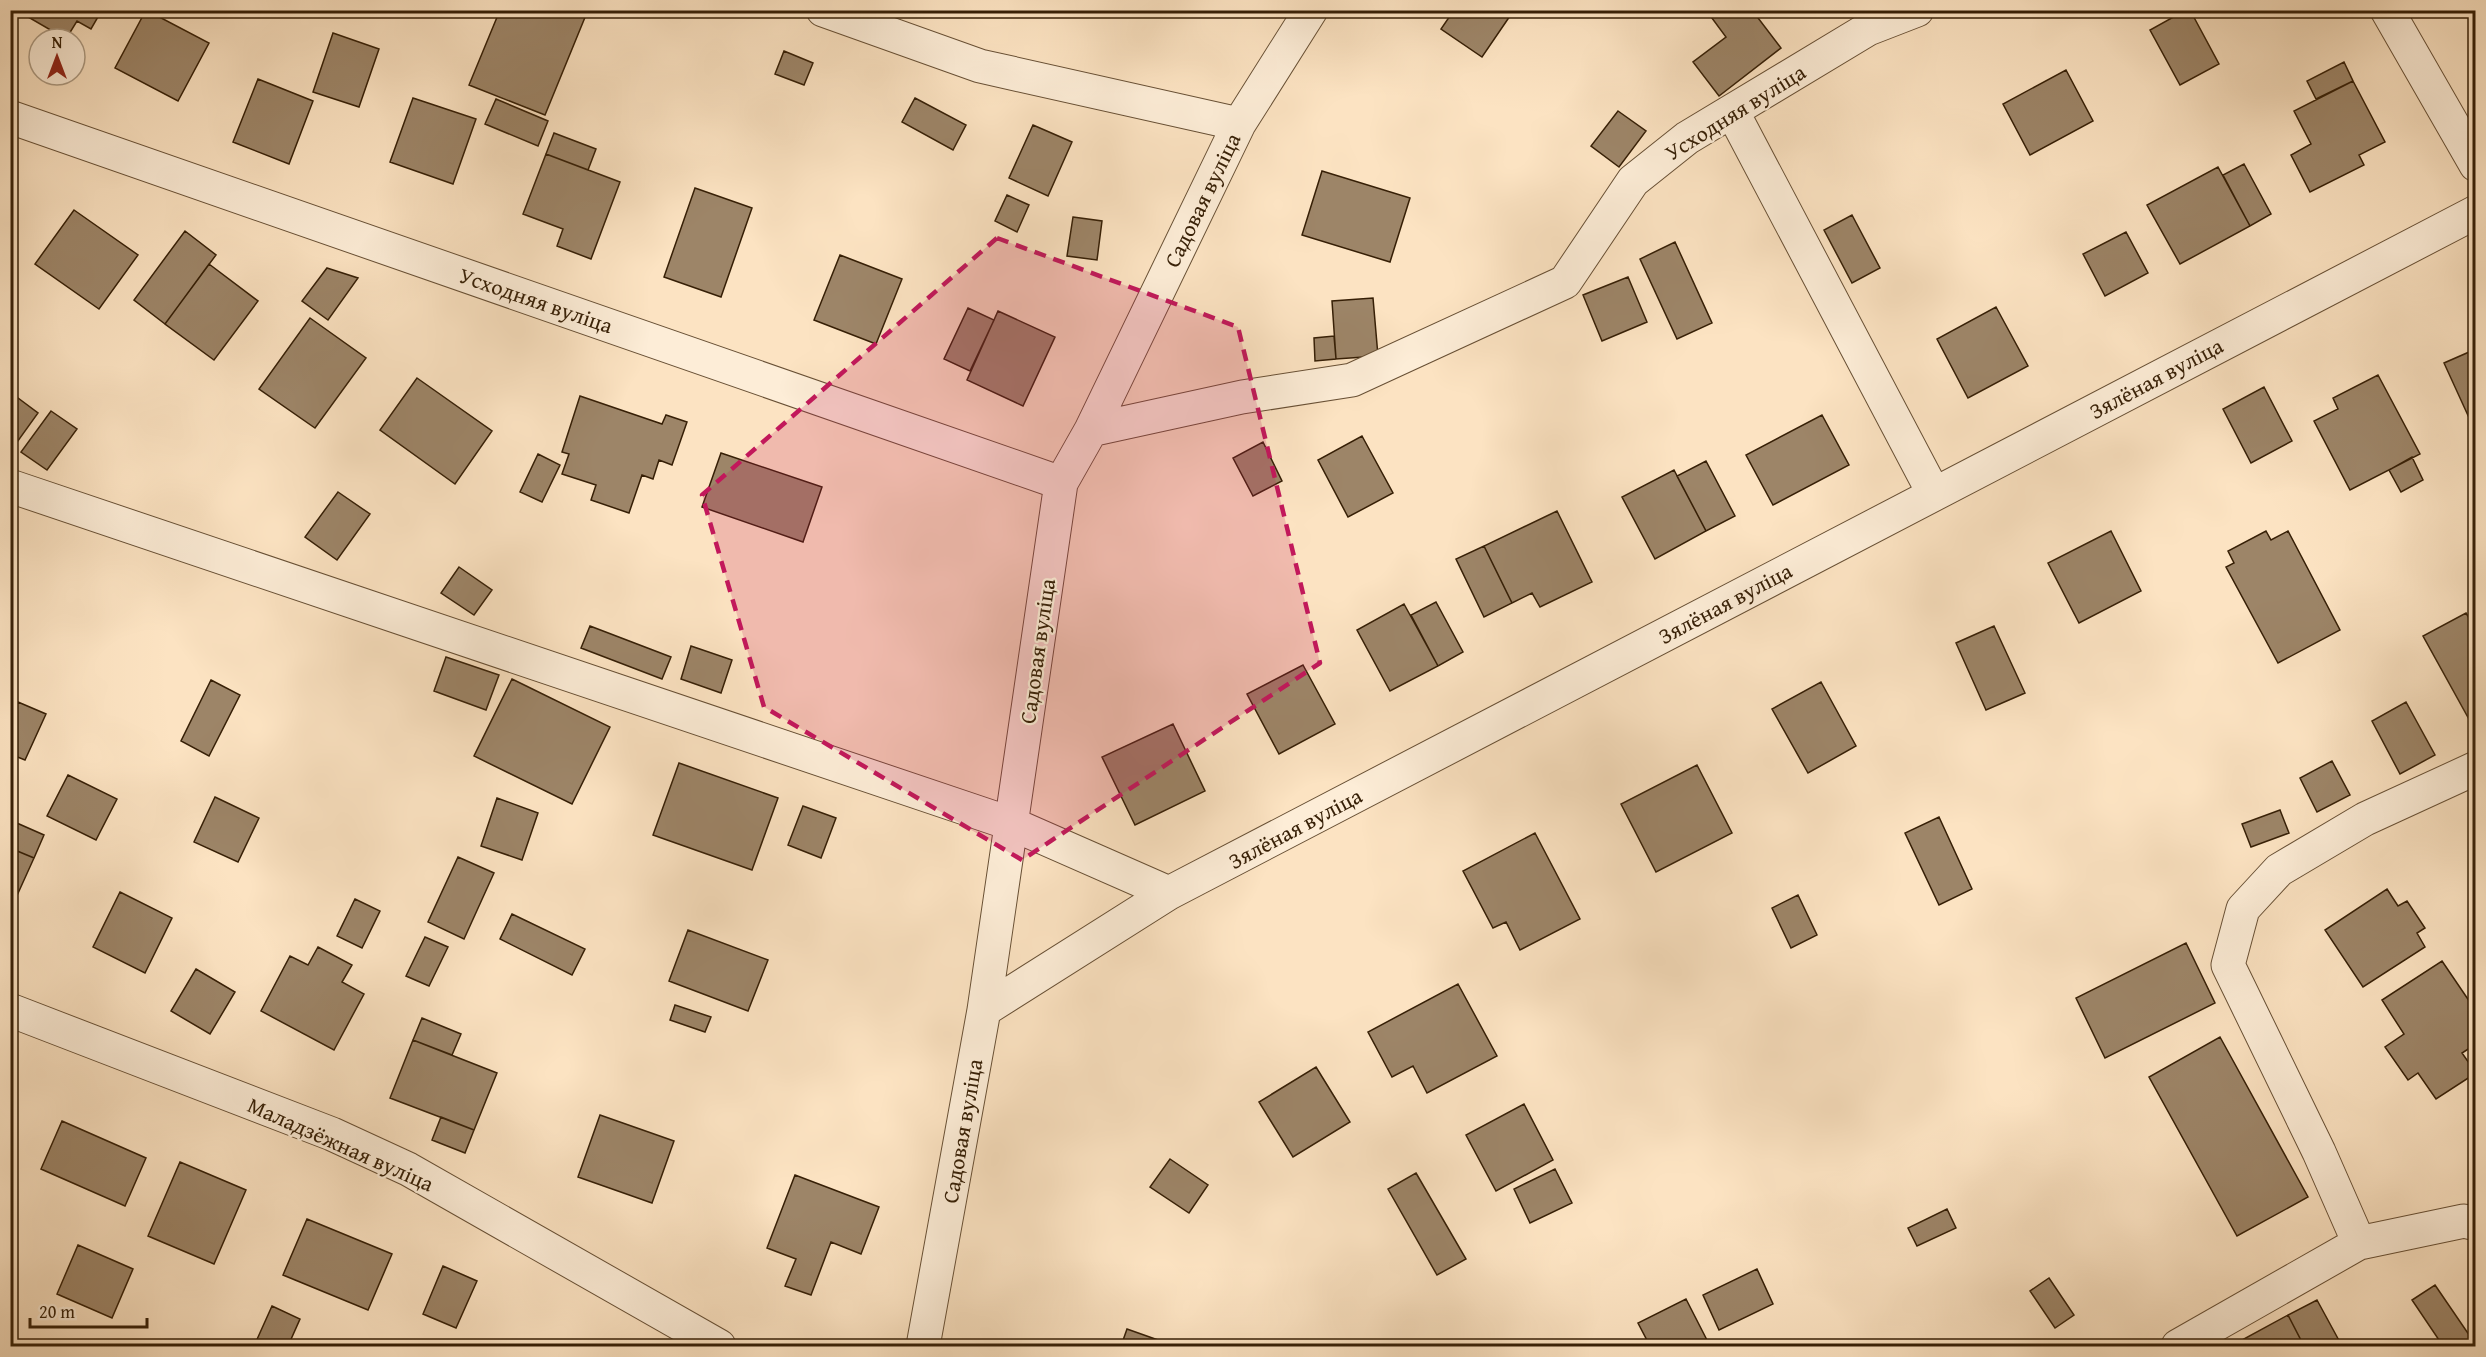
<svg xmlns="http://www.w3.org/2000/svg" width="2486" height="1357" font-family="'Gentium Book Plus',serif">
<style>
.building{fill:#9d8568;stroke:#361f06;stroke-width:1.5}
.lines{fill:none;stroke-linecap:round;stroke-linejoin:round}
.minor-casing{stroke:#685035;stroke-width:35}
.minor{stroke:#fdedd7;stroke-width:33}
.marked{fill:#c2185b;fill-opacity:0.2;stroke:#c2185b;stroke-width:4.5;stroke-dasharray:12 8;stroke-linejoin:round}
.labels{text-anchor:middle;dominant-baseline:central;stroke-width:4.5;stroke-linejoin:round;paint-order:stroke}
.street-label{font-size:22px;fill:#361f06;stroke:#fdedd7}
</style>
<rect width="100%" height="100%" fill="#fce3c2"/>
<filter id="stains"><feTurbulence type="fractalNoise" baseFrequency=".00333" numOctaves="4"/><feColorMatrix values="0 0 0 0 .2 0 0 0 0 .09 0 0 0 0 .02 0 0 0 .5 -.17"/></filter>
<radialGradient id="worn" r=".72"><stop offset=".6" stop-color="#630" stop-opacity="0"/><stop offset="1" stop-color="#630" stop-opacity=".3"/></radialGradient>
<!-- building -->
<path class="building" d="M16 10H102L91 29 77 21 66 39Z
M146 10 209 43 178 101 115 68Z
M500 10H588L545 115 469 85Z
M1454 10H1509L1512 13 1482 57 1441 29Z
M1706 10H1752L1781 48 1719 96 1693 62 1726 37Z
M2186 10H2190L2219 64 2180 85 2150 30Z
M333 33 379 49 359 107 313 92Z
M784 51 813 63 804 85 775 74Z
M2344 62 2353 81 2316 99 2307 81Z
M2066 70 2093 121 2030 155 2003 104Z
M258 79 313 101 289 164 233 142Z
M2353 81 2385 142 2359 155 2364 165 2310 192 2291 155 2311 144 2294 111Z
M413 98 476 119 453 184 390 162Z
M915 98 966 125 953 150 902 122Z
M496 99 548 121 538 146 485 124Z
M1618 111 1646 131 1619 167 1591 146Z
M1033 125 1072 142 1048 196 1009 178Z
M554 133 596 149 588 170 546 154Z
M546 154 620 182 591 259 557 246 563 229 523 214Z
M2244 164 2271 214 2250 226 2223 175Z
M2218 167 2250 226 2180 264 2147 205Z
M1322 171 1410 198 1390 262 1302 235Z
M695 188 752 208 721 297 664 277Z
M1007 195 1029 205 1017 232 995 221Z
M74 210 138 255 99 309 35 264Z
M1852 215 1880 268 1852 283 1824 230Z
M1073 217 1102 221 1097 260 1067 256Z
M185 231 216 255 165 324 134 300Z
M2126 232 2148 273 2105 296 2083 254Z
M1675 242 1712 323 1677 339 1640 259Z
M840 255 902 279 876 344 814 320Z
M209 264 258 301 214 360 165 324Z
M327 268 358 278 328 320 302 301Z
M1628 277 1647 322 1602 341 1583 295Z
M1373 298 1378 356 1336 359 1332 301Z
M1996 307 2028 366 1968 398 1937 339Z
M968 308 994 320 970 371 944 359Z
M998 311 1055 337 1023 406 967 380Z
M310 318 366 358 315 428 259 389Z
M1334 336 1336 359 1315 361 1314 338Z
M2476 349V433L2444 363Z
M2378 375 2420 454 2350 490 2314 421 2338 409 2333 398Z
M417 378 492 431 455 484 380 430Z
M2264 387 2292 441 2251 463 2223 409Z
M10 392 38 413 10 452Z
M580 396 662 424 666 415 687 422 672 465 659 460 653 479 642 475 629 513 591 500 596 485 562 474 569 454 562 452Z
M51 411 77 429 47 470 21 452Z
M1822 415 1849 465 1773 505 1746 455Z
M1362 436 1393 493 1348 517 1318 460Z
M1263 442 1282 481 1253 496 1233 458Z
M721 453 822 487 803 542 702 507Z
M538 454 560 465 542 502 520 492Z
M2412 457 2423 480 2401 492 2389 470Z
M1706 461 1735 516 1706 531 1677 476Z
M1674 470 1706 531 1655 559 1622 497Z
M338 492 370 514 337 560 305 537Z
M1557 511 1592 582 1540 607 1532 593 1512 603 1484 546Z
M2111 531 2141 591 2079 623 2048 563Z
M2266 531 2271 540 2288 531 2340 630 2278 663 2226 567 2234 563 2228 551Z
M1484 546 1512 603 1484 617 1456 559Z
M459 567 492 590 474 615 441 593Z
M1436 602 1463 652 1438 666 1411 615Z
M1404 604 1438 666 1390 691 1357 630Z
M2466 613 2476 630V718L2470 721 2423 636Z
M590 626 671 657 662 679 581 648Z
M1994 626 2025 693 1986 710 1956 643Z
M691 646 732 660 721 693 681 679Z
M446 657 499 675 486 710 434 691Z
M1303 665 1335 724 1279 754 1247 694Z
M512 679 610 727 572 804 474 756Z
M211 680 240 695 209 756 181 741Z
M1821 682 1856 746 1808 773 1772 709Z
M18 702 46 714 25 760 10 754V718Z
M2406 702 2435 755 2400 774 2372 721Z
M1173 724 1205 791 1135 825 1102 757Z
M2332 761 2350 795 2317 812 2300 778Z
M679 763 778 798 752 870 653 835Z
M1697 765 1732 833 1656 872 1621 804Z
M68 775 117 799 96 840 47 816Z
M215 797 259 818 238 862 194 842Z
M497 798 538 813 522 860 481 846Z
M803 806 836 818 821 858 788 845Z
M2280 810 2289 833 2251 847 2242 824Z
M1939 817 1972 889 1939 905 1905 833Z
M10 820 44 835 34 858 10 848Z
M1535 833 1580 919 1520 950 1506 922 1493 928 1463 871Z
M10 848 34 858 10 911Z
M458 857 494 873 464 939 428 922Z
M2387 889 2398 906 2407 901 2425 928 2417 933 2425 947 2363 987 2325 930Z
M120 892 172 918 145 973 93 947Z
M1798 895 1817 935 1791 948 1772 908Z
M355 899 380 911 362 948 337 936Z
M512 914 585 949 572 975 500 939Z
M688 930 768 960 748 1011 669 981Z
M425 937 448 947 429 986 406 976Z
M2186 943 2215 1003 2105 1058 2076 998Z
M318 947 352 965 342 982 364 994 334 1050 261 1011 290 956 308 965Z
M2442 961 2476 1011V1044L2462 1053 2476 1073 2436 1099 2418 1073 2408 1080 2385 1047 2404 1034 2382 1000Z
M196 969 235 992 210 1034 171 1011Z
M1458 984 1497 1056 1427 1093 1413 1066 1392 1077 1368 1032Z
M675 1005 711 1017 705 1032 670 1020Z
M422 1018 461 1034 452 1055 413 1040Z
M2220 1037 2308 1197 2237 1236 2149 1077Z
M413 1040 497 1073 474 1130 390 1098Z
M1316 1067 1350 1122 1293 1157 1259 1102Z
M1524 1104 1553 1160 1496 1191 1466 1135Z
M600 1115 674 1141 652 1203 578 1177Z
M441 1117 474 1130 465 1153 432 1140Z
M62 1121 146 1158 125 1206 41 1169Z
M1170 1159 1208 1185 1189 1213 1150 1187Z
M180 1162 246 1190 214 1264 148 1236Z
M1555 1169 1572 1203 1530 1223 1514 1189Z
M1416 1173 1466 1259 1437 1275 1388 1189Z
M795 1175 879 1207 861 1254 831 1242 811 1295 785 1286 796 1259 767 1248Z
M1947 1209 1956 1228 1917 1246 1908 1228Z
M307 1219 392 1254 368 1310 283 1275Z
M78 1245 133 1269 112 1318 57 1294Z
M443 1266 477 1281 456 1328 423 1314Z
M1757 1269 1773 1304 1719 1330 1703 1295Z
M2049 1278 2074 1315 2055 1328 2030 1291Z
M2435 1285 2476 1345V1346H2443L2412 1300Z
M1686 1299 1710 1346H1650L1638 1323Z
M2317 1300 2342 1346H2304L2288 1315Z
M272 1306 300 1319 288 1346H254Z
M2288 1315 2304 1346H2246L2242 1340Z
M1127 1329 1175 1346H1121Z"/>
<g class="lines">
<!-- minor casing -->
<g class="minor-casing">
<path id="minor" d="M823 10 980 66 1239 124
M2387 10 2476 165
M1732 111 1934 494
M10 117 1061 483
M1091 430 1242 397 1352 380 1565 282 1633 181 1687 138 1868 29 1917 10
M10 486 1012 824 1169 893
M10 1010 332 1134 408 1169 719 1346
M984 1010 1169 893 2476 212
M2359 1243 2319 1152 2228 965 2243 909 2279 870 2365 819 2476 768
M923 1346 984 1010 1061 483 1091 430 1239 124 1311 10
M2178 1346 2359 1243 2464 1221 2476 1224"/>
</g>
<!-- minor -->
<use href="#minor" class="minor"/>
</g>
<!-- marked area -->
<path class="marked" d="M997 238 1238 327 1320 663 1022 860 764 707 702 495Z"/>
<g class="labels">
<!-- street labels -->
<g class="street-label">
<text transform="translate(1735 112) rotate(-32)">Усходняя вуліца</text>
<text transform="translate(1202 200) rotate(-64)">Садовая вуліца</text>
<text transform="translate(536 300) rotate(19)">Усходняя вуліца</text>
<text transform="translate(2156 378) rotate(-28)">Зялёная вуліца</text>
<text transform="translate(1725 603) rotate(-28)">Зялёная вуліца</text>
<text transform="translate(1037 651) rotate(-82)">Садовая вуліца</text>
<text transform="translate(1295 828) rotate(-28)">Зялёная вуліца</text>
<text transform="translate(962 1131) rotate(-80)">Садовая вуліца</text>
<text transform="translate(341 1144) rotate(24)">Маладзёжная вуліца</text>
</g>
</g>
<!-- margin -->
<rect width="2486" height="1357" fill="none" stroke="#fce3c2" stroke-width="36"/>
<rect x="12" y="12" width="2462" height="1333" fill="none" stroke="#361f06" stroke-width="3"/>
<rect x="18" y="18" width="2450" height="1321" fill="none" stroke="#361f06" stroke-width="1.5"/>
<!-- north arrow -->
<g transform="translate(57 57)"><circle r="28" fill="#fdedd7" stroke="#ad9b83" stroke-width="1.5"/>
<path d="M0-4.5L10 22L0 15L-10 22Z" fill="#8f2418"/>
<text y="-9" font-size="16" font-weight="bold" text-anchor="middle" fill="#361f06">N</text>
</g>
<!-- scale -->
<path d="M30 1318v9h117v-9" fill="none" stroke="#361f06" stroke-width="3"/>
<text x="39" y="1318" font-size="18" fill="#361f06" stroke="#fdedd7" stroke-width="4.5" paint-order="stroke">20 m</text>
<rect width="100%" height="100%" filter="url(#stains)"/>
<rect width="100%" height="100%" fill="url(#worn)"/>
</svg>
